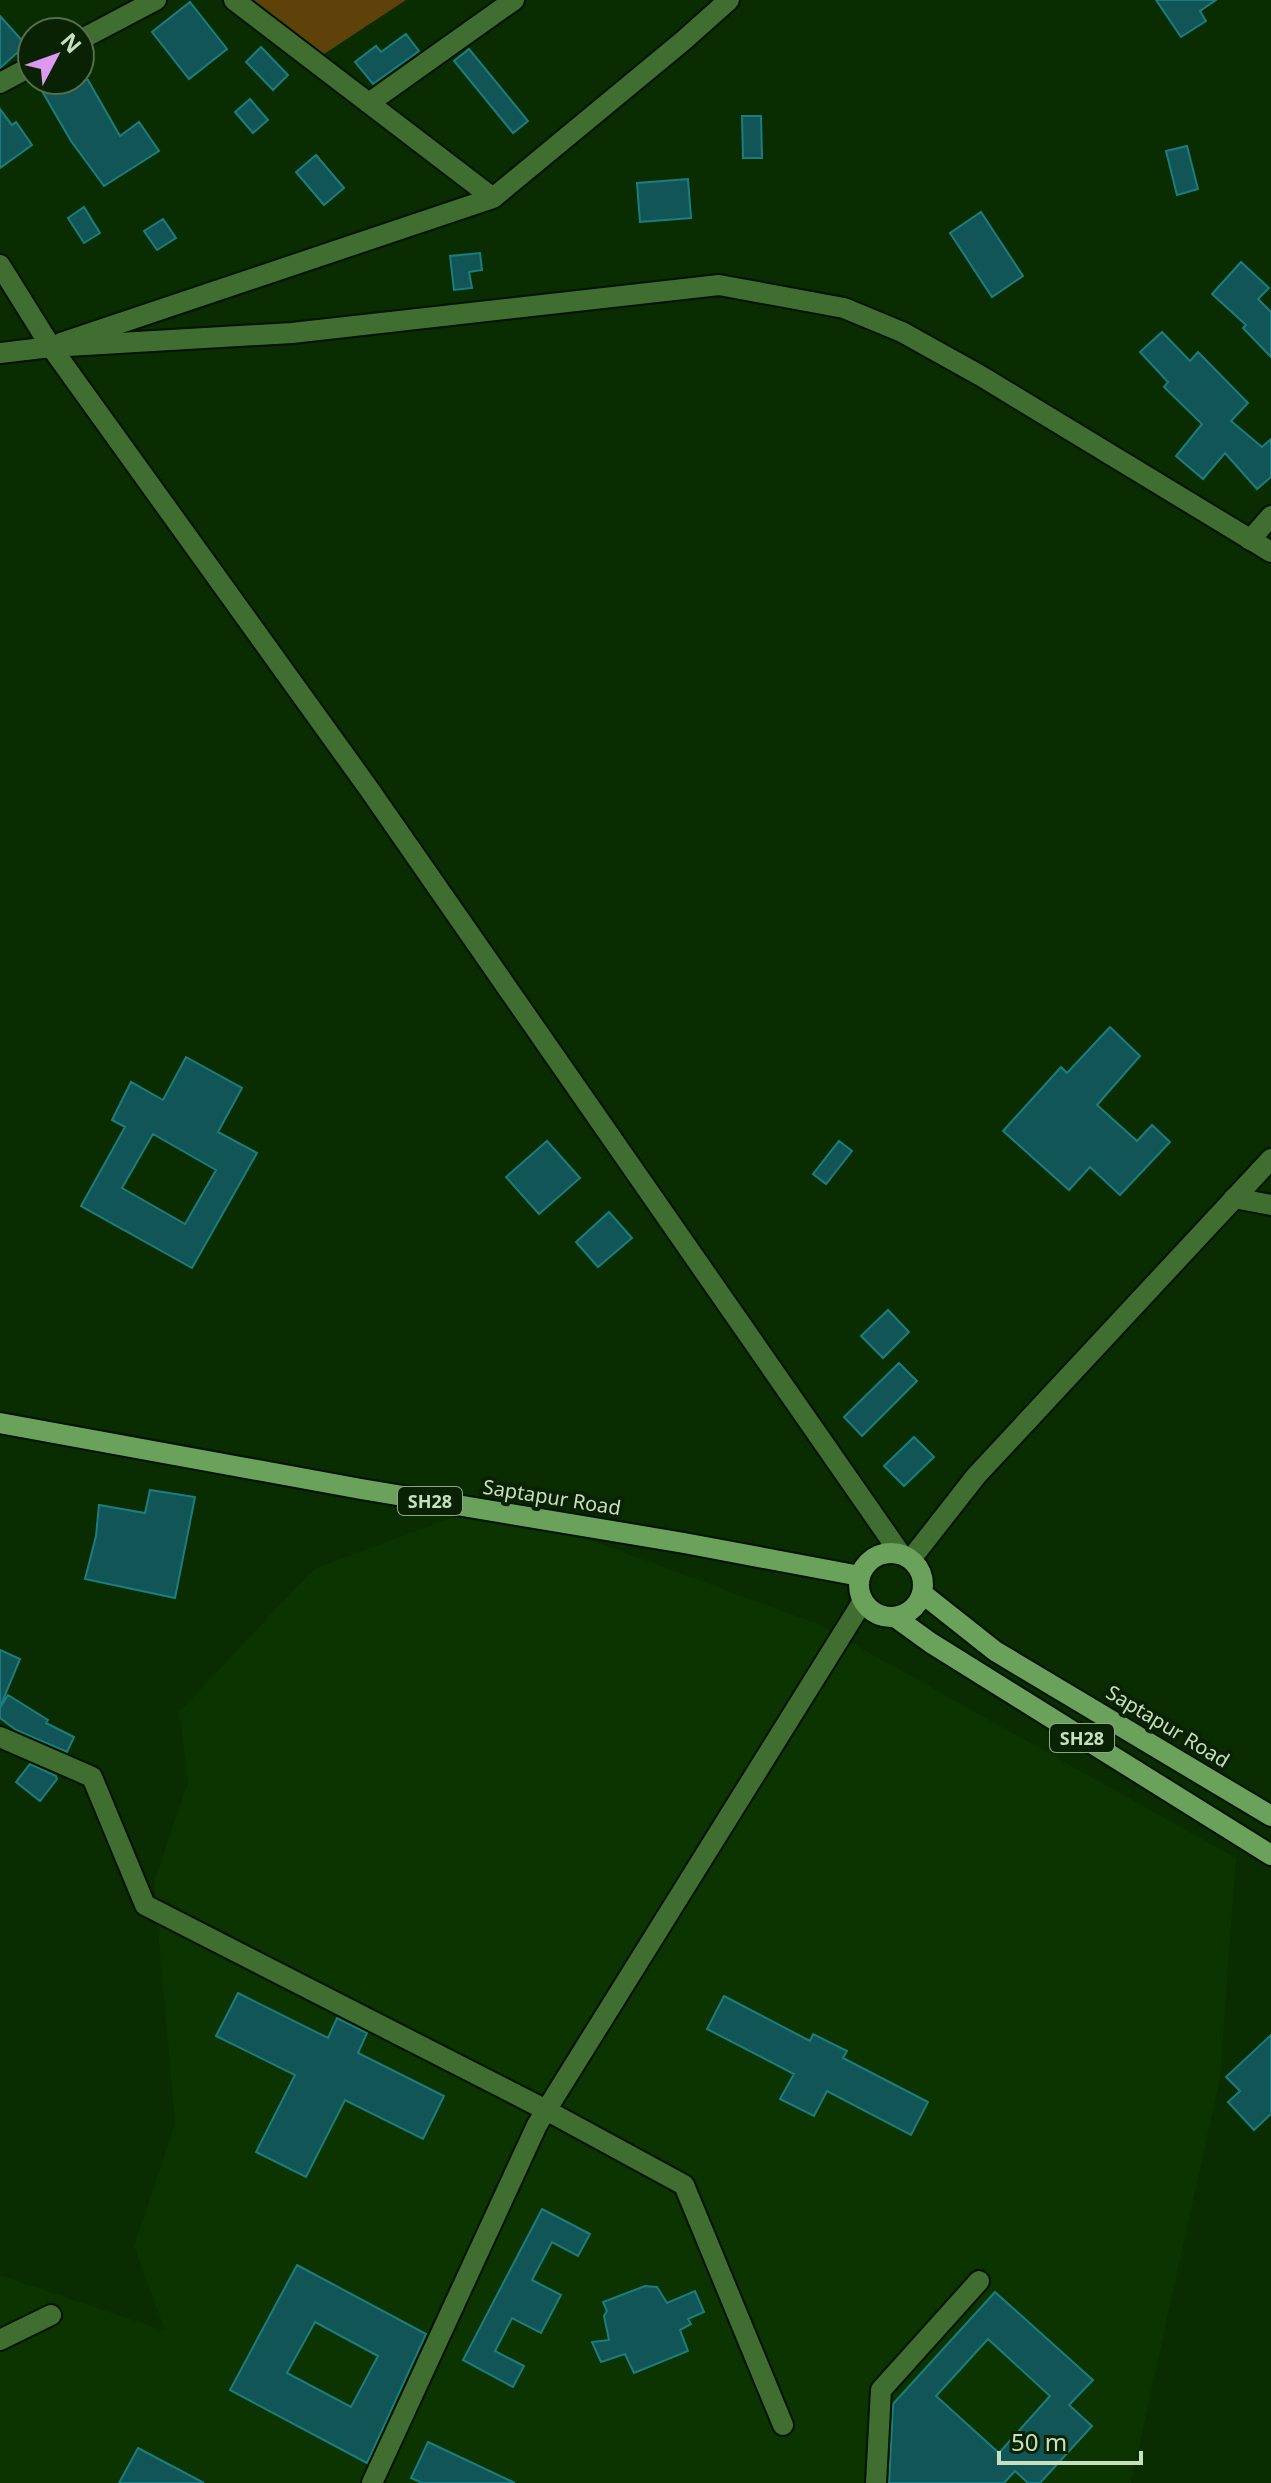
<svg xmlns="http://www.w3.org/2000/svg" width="1271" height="2483" font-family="'Noto Sans',sans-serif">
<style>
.built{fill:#0b3400}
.green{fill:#5e420a}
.building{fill:#125557;stroke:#1c7d81;stroke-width:2;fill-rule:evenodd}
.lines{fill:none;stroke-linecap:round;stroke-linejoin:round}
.minor-casing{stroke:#001300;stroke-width:24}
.tertiary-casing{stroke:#001300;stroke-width:24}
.primary-casing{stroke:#001300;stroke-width:24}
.minor{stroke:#3f6e30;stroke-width:20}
.tertiary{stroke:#3f6e30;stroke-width:20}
.primary{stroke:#6ba25b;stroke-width:20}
.labels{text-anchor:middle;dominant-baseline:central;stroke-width:8;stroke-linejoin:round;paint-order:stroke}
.shield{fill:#092203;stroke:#8da787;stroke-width:2}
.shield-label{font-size:18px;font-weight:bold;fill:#c6e0bf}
.street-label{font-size:20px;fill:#c6e0bf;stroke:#092203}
</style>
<rect width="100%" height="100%" fill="#092d00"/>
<!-- built -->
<path class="built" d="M490 1503 820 1625 1236 1858 1220 2078 1131 2483H0V2275L165 2331 134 2246 175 2124 154 1882 188 1782 179 1712 314 1569Z"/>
<!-- green -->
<path class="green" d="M253 0H406L321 56Z"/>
<!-- building -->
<path class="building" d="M1156 0H1216L1200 11 1206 21 1181 37Z
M190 2 227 49 189 79 152 32Z
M0 16 26 45 0 68Z
M406 34 419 51 373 84 355 62 376 46 381 52Z
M261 47 288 75 273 90 246 62Z
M469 49 528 121 513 133 454 61Z
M61 80H88L120 136 139 122 159 151 104 186 71 141 42 91Z
M250 99 268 120 253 133 235 112Z
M0 109 12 125 16 122 32 145 0 168Z
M742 116H761L762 158H743Z
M1187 146 1198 189 1177 195 1166 151Z
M316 155 344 188 324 205 296 172Z
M688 179 691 218 640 222 637 183Z
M84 207 100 233 84 243 68 218Z
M981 212 1023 276 992 297 950 233Z
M163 219 176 238 157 250 144 231Z
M480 253 482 270 469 272 472 288 454 290 450 256Z
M1241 262 1269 288 1258 299 1271 312V357L1243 328 1246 325 1212 294Z
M1162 332 1190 361 1198 352 1248 403 1231 421 1262 447 1271 439V477L1257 489 1225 453 1203 479 1176 456 1202 424 1164 387 1168 382 1140 352Z
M1110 1027 1140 1056 1097 1105 1137 1141 1152 1125 1170 1142 1120 1195 1090 1167 1069 1190 1003 1131 1061 1067 1067 1073Z
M186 1057 242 1088 218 1132 257 1153 192 1268 81 1206 125 1127 112 1120 131 1082 163 1100ZM153 1134 216 1170 185 1224 122 1188Z
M547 1141 580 1178 539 1214 506 1177Z
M839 1141 852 1151 826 1184 813 1174Z
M609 1212 632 1238 598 1267 576 1242Z
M888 1310 909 1332 883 1358 861 1336Z
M899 1363 917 1381 862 1436 844 1417Z
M914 1437 934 1457 904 1486 884 1466Z
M150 1490 195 1497 175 1598 85 1579 96 1536 99 1505 145 1513Z
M0 1650 20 1659 0 1707Z
M8 1695 48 1720 46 1723 74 1737 67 1752 16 1730 0 1718V1708Z
M30 1764 56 1776 57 1779 40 1801 16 1782Z
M238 1993 328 2038 337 2018 367 2033 358 2053 444 2096 423 2139 345 2100 306 2177 256 2152 295 2075 216 2036Z
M724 1996 810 2041 813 2034 847 2051 843 2058 928 2102 911 2135 827 2091 814 2116 780 2099 794 2074 707 2029Z
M1271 2035V2114L1254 2130 1228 2102 1240 2091 1226 2077Z
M542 2209 590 2234 578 2256 552 2242 532 2280 561 2295 541 2333 512 2318 495 2351 524 2366 513 2387 463 2360Z
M297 2265 426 2334 367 2463 230 2390ZM315 2322 378 2356 351 2407 287 2373Z
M645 2286 657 2287 667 2303 695 2291 704 2312 688 2319 691 2324 680 2330 688 2351 634 2373 625 2354 601 2362 592 2342 609 2340 604 2316 607 2311 603 2302Z
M995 2292 1093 2380 1069 2405 1092 2426 1040 2483H1028L1015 2471 1004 2483H889L893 2404ZM988 2339 1050 2396 999 2453 936 2396Z
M428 2442 515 2483H422L411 2478Z
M138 2448 204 2483H119Z"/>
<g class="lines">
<!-- minor casing -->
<g class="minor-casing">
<path id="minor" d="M234 0 493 198
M80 40 156 0
M0 83 32 66
M369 103 514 0
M0 265 51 347 369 789 900 1553
M61 343 493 198 683 41 729 0
M1250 540 1271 516
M1234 1198 1271 1205
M0 1737 92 1777 145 1905 546 2110 684 2185 783 2425
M0 2340 51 2315
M372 2483 537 2125 863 1601
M876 2483 881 2390 979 2281"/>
</g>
<!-- tertiary casing -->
<g class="tertiary-casing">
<path id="tertiary" d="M0 353 51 347 292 333 719 285 844 308 902 332 981 376 1271 552
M911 1559 976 1476 1271 1159"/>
</g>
<!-- primary casing -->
<g class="primary-casing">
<path id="primary" d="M0 1423 361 1489 684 1543 860 1576
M859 1585a32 32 0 1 1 64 0a32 32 0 1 1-64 0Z
M923 1594 995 1651 1271 1816
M895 1617 931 1643 1271 1855"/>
</g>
<!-- minor -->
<use href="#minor" class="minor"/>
<!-- tertiary -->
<use href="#tertiary" class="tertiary"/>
<!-- primary -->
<use href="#primary" class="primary"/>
</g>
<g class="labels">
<!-- shield labels -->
<g class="shield">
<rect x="398" y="1487" width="64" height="28" rx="6"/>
<rect x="1050" y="1724" width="64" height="28" rx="6"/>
</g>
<g class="shield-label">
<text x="430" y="1501">SH28</text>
<text x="1082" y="1738">SH28</text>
</g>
<!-- street labels -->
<g class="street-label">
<text transform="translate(552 1497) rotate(9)">Saptapur Road</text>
<text transform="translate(1168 1726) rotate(31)">Saptapur Road</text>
</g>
</g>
<!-- north arrow -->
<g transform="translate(56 56) rotate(49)"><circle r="38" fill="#092203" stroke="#556e4e" stroke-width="2"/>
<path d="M0-6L14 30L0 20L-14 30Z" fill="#df98f2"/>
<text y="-12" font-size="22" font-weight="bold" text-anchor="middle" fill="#c6e0bf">N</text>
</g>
<!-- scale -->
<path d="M999 2451v12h142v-12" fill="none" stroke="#c6e0bf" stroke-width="4"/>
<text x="1011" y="2451" font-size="24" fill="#c6e0bf" stroke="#092203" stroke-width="6" paint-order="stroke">50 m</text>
</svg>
